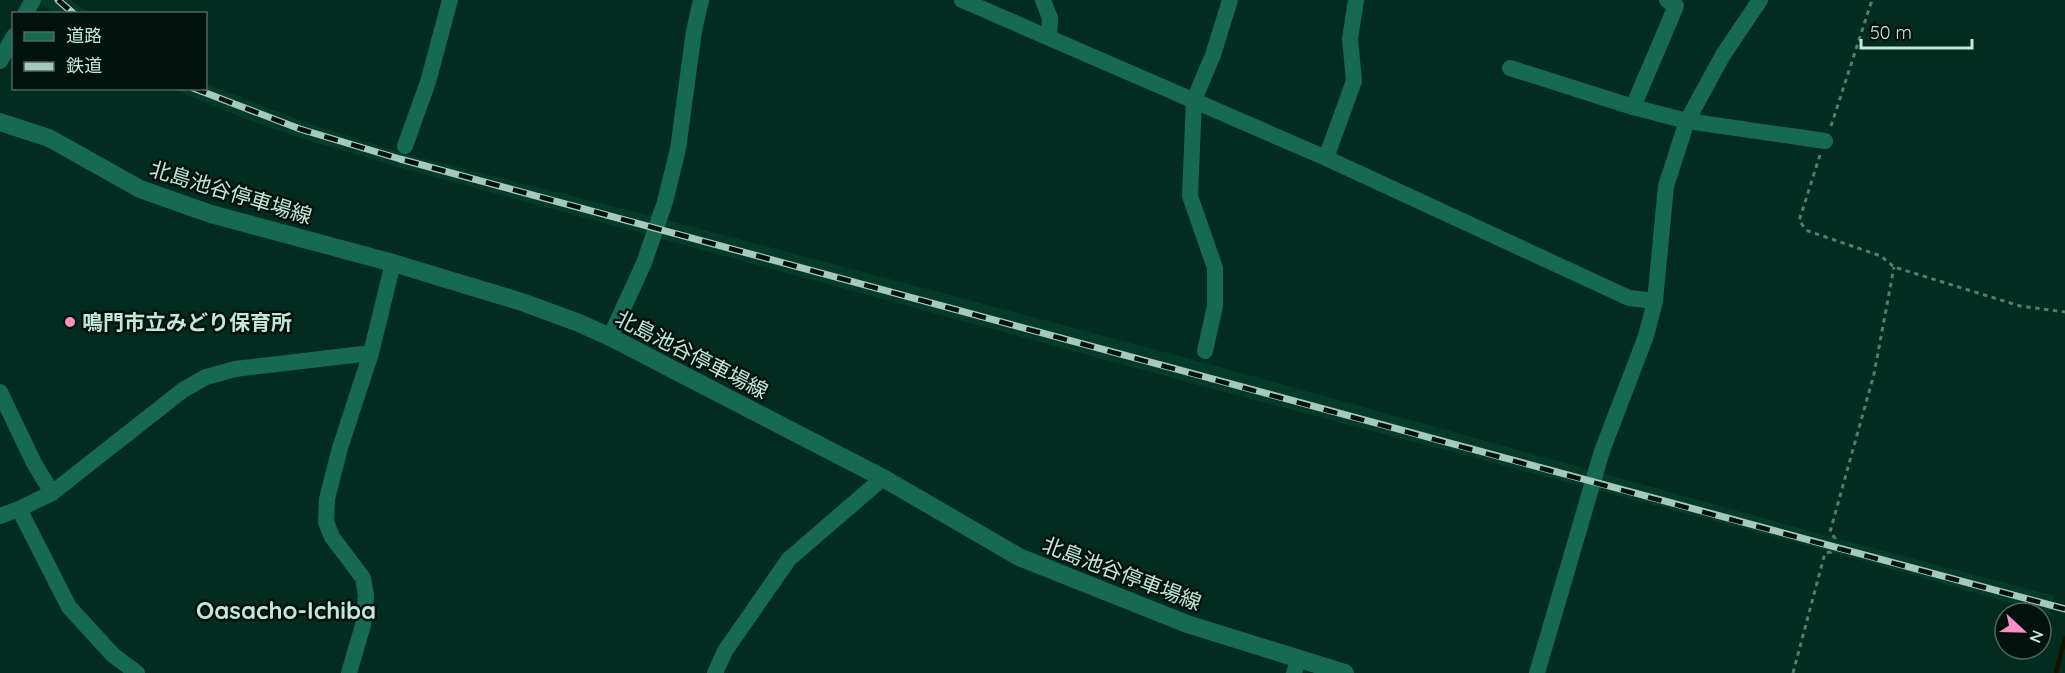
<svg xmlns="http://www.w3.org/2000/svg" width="2065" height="673" font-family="Quicksand,'Noto Sans JP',sans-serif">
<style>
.built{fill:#05392a}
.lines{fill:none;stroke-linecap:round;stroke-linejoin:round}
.stream{stroke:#131200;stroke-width:4.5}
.path{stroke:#547d6f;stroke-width:3;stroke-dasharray:4.5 4.5;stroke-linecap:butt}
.street{stroke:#166a51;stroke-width:16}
.secondary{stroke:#166a51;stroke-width:18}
.rail-casing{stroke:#a4cabb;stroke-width:7}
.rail{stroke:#00120b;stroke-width:4.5;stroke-dasharray:14;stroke-linecap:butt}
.poi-dot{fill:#fa8fc8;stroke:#00120b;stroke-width:2}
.labels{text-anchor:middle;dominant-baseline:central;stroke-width:5;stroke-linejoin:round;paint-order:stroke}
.street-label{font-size:21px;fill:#c3e8d8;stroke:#00120b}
.poi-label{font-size:21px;font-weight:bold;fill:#c3e8d8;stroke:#00120b;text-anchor:start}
.quarter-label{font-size:24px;font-weight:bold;fill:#c3e8d8;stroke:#00120b}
</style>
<rect width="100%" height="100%" fill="#012c1f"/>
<!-- built -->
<path class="built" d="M34 0H71L90 13H54Z
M206 84 302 121 402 153 660 218 1202 362 1835 538 2055 596 2049 614 1831 552 1198 385 398 167 297 137 243 118 172 89 206 88Z"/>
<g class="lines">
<!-- stream -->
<path class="stream" d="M2056 673 2065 638"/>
<!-- path -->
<path class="path" d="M1831 126 1872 0
M1820 155 1799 221 1808 231 1881 256 1894 267 2020 306 2065 312
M1793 673 1825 553 1831 552 1835 538 1830 532 1874 374 1894 267"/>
<!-- street -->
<path class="street" d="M962 0 1326 158 1629 298 1655 301
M1043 0 1050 18 1049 38
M25 14 33 0
M0 61 14 36
M1510 68 1633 107 1687 121 1825 141
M1633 107 1676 6 1667 0
M405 146 428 82 450 0
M1326 158 1354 81 1350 39 1356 0
M610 337 644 263 665 202 678 149 694 31 701 0
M1205 351 1215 306V268L1190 196 1194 100 1213 55 1230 0
M0 392 34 463 52 493
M19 509 69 607 113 655 137 673
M0 516 19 509 52 493 183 390 206 377 235 369 371 353
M349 673 363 625 366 595 363 578 332 537 326 522 327 499 340 448 371 353 393 263
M715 673 725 651 789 559 883 478
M1294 673 1299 659
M1537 673 1602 451 1646 336 1655 301 1666 186 1687 121 1723 55 1760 0"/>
<!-- secondary -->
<path class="secondary" d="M0 122 49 138 140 189 211 214 393 263 522 302 579 323 610 337 883 478 1019 557 1187 624 1345 673"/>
<!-- rail casing -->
<g class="rail-casing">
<path id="rail" d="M58 0 74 14
M193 88 300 129 400 159C955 309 1510 461 2065 609"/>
</g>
<!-- rail -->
<use href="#rail" class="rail"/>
</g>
<!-- markers -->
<circle class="poi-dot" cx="70" cy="322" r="6"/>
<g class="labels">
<!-- street labels -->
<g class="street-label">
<text transform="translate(231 192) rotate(17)">北島池谷停車場線</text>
<text transform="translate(692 354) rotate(27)">北島池谷停車場線</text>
<text transform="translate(1122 573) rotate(21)">北島池谷停車場線</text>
</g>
<!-- poi labels -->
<g class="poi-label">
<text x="82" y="322">鳴門市立みどり保育所</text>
</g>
<!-- quarter labels -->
<g class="quarter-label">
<text x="286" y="610">Oasacho-Ichiba</text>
</g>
</g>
<!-- legend -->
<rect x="12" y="12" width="195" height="78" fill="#00120b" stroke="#4e685d" stroke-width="1.5"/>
<rect x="24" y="32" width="30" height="9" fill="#166a51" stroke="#4e685d" stroke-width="1.5"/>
<text x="66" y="42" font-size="18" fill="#c3e8d8">道路</text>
<rect x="24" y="62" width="30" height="9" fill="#a4cabb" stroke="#4e685d" stroke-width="1.5"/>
<text x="66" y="72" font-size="18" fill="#c3e8d8">鉄道</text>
<!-- north arrow -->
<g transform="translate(2023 631) rotate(112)"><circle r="28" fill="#00120b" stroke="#4e685d" stroke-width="1.5"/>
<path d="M0-4.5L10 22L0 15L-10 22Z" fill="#fa8fc8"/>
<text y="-9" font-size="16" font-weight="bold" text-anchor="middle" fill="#c3e8d8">N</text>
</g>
<!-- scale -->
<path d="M1861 39v9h111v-9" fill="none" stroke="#c3e8d8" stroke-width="3"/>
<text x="1870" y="39" font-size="18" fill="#c3e8d8" stroke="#00120b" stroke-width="4.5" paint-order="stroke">50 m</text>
</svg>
